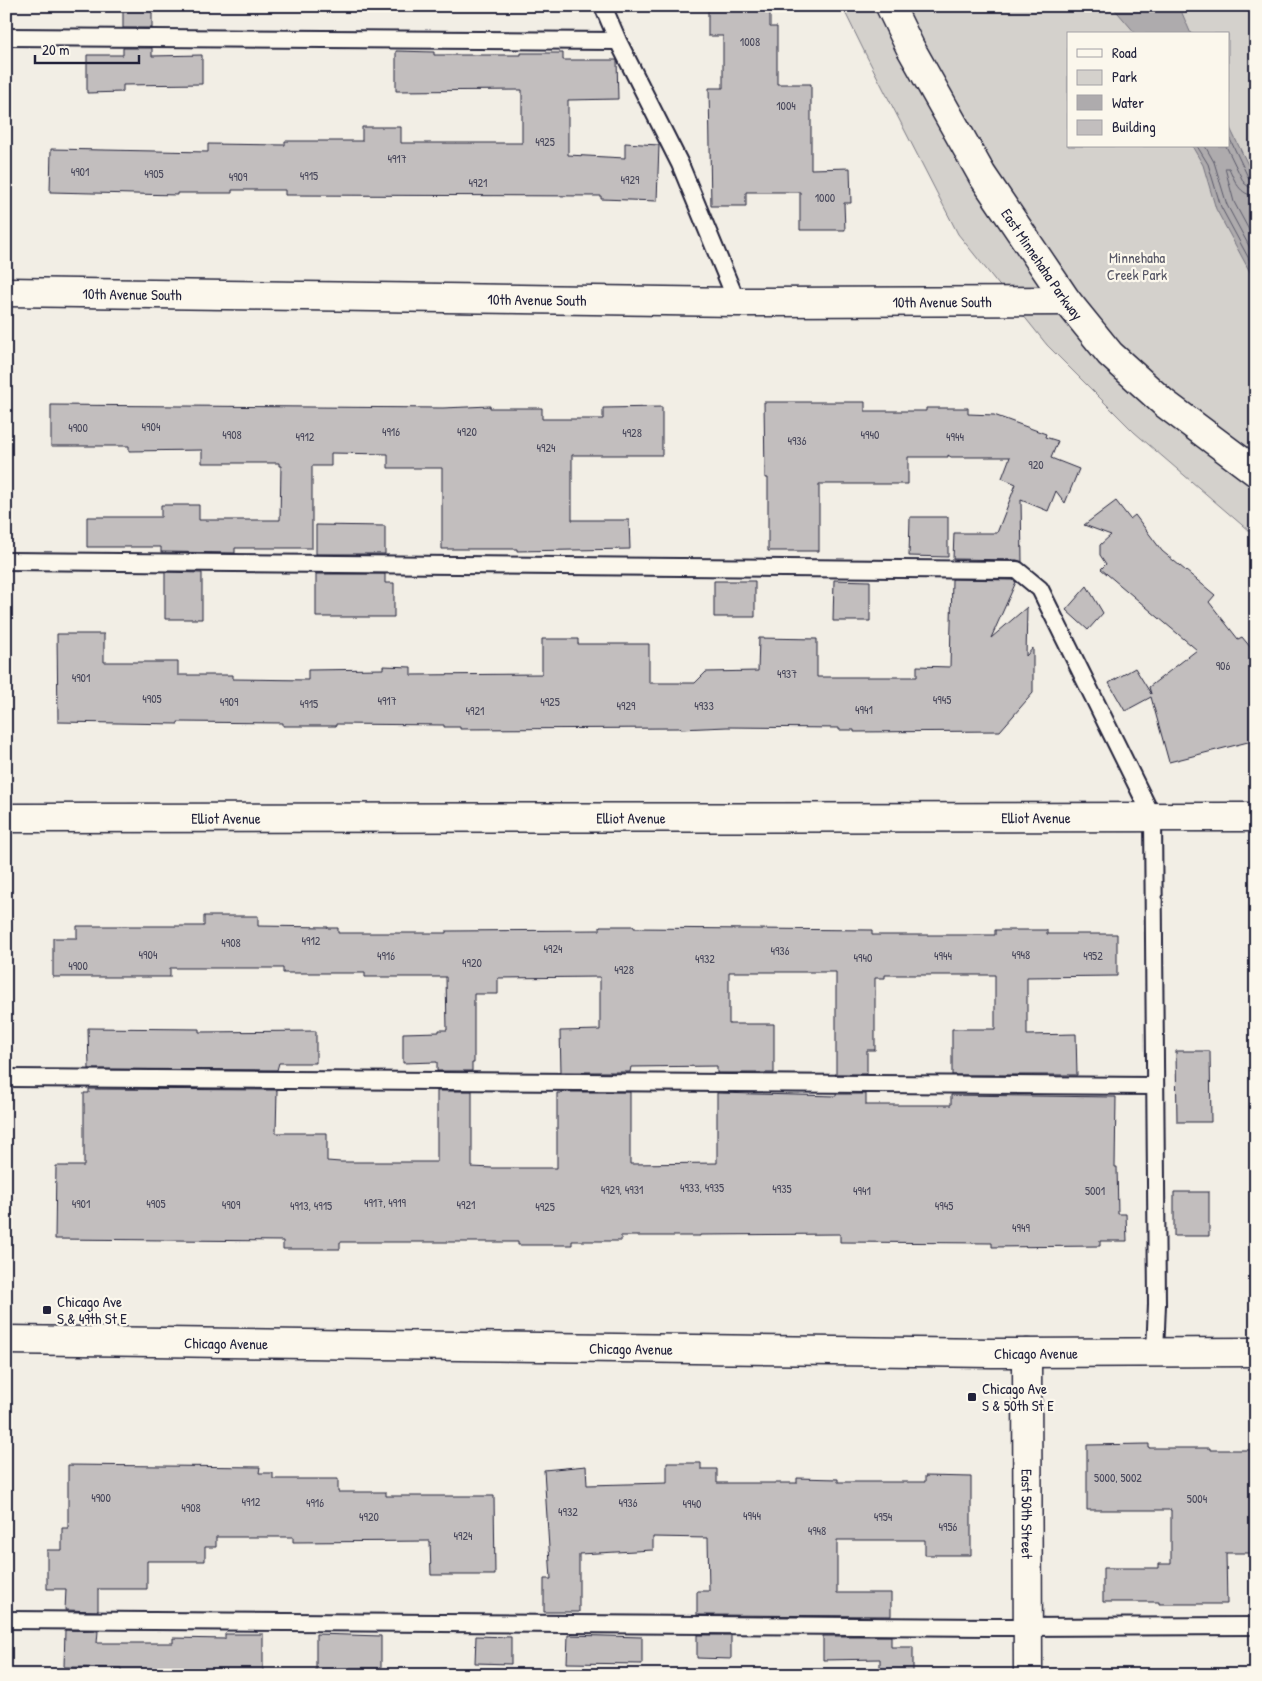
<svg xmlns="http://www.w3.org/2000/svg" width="1262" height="1681" font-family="'Patrick Hand',sans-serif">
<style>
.green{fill:#d4d1cc;stroke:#7b7a84;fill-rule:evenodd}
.water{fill:#aeabad;stroke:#76747f}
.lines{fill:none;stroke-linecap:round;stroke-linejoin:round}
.shore{stroke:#5a5969;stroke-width:1}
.building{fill:#c2bebe;stroke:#22223b}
.lane-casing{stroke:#22223b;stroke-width:20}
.street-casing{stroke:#22223b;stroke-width:31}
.secondary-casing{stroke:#22223b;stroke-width:31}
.lane{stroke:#fbf7ec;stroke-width:16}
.street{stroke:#fbf7ec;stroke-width:28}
.secondary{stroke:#fbf7ec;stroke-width:28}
.poi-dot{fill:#22223b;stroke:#fbf7ec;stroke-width:2}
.labels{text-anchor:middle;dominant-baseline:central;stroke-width:4.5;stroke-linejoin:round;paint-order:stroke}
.number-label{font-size:12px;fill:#4a495c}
.park-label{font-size:15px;fill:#575766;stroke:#fbf7ec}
.street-label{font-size:15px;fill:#22223b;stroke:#fbf7ec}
.poi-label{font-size:15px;fill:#22223b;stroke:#fbf7ec;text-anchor:start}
</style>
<rect width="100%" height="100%" fill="#f2eee5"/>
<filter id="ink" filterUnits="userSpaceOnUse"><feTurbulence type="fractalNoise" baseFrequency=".02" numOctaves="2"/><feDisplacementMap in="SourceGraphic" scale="10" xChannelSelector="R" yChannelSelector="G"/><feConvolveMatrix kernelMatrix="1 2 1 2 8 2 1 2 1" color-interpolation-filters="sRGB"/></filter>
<g filter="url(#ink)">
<!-- green -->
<path class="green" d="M842 6H1256V537L1134 432 1047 345 958 234 865 53ZM1068 34H1228V146H1068Z"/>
<!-- water -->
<path class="water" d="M1112 6H1179L1191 34H1136Z
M1228 124 1256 181V283L1216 209 1203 165 1192 146H1228Z"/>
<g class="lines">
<!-- shore -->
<path class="shore" d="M1228 135 1249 179 1252 181 1256 182
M1197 146 1208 164 1221 207 1256 272
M1205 146 1214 162 1227 205 1256 259
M1226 146 1244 183 1249 187 1256 188
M1256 196C1239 195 1235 181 1229 168H1225L1234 202 1256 243"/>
</g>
<!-- building -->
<path class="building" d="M123 6H152V28H123Z
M708 6H770V27H777V84H811V169L850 168 851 203H844L845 230H800V192H746V206H711L709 88H723V36H708Z
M123 48H152V56L202 55V84L123 85V92L87 93V55H123Z
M396 51 434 52V55H521V53H563V60H617L618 99 568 100V155L625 158V143L659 145 657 201 601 199V196L285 195V190H232V193H177V195L50 192 51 149 208 152V144L285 145V141H362V127H401V143H522V90L396 91Z
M764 402H865V411H926V408H968V414L994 415 1046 434 1045 437 1058 441 1051 458 1079 469 1065 503 1056 491 1048 511 1021 500 1022 562 1017 560 953 559 954 533H997L1016 484 1002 478 1010 457H951L948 455V457H908V484H819V551H768V478H765Z
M51 405 443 408 490 406V408H542V419H603V408L662 407V455H572V520H629L630 549 517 551V549H442V468H388V454L331 453V466H312V548H235V553L161 552V547H87V517H161V505H199V520H280L281 466H279V463H202V450L129 451V446H51Z
M1116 501 1130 519 1135 515 1162 551 1215 595 1209 602 1238 639 1242 637 1256 654V740L1169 762 1151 697 1125 711 1109 683 1135 668 1151 694 1149 687 1197 650 1101 569 1106 564 1100 555V545L1111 535 1084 525Z
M910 517H948V557L909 556Z
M316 525 385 526V554H316Z
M165 572 202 573V619H165Z
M316 574H385V583H394V617H316Z
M952 579 1013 580 1016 582 991 638 1027 607 1026 656 1033 648V693L1000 731 854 732V730H839V728L727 727 681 729 680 728 460 729V727H444V725L336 724V726H283V723L178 722V724L58 722 57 634H104V662H178V675H233V679L308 680V670L383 669V666L411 667V675L542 674V639H578V644H649V683H695L706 672 758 671 759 638 817 639V677H917V666L950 667Z
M834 580 870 581V621H833Z
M714 581H755V617H714Z
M1087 586 1103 613 1088 630 1066 610Z
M204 916H258V926L328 927V928H338V933H446V931L600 930V926H634V928L872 930V935H995V930H1047V934H1117V976L1027 977V1035L1076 1034 1077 1075H952V1029H995V975H885V978H875V1050H867V1074H836V972H729V1024H774V1073H717V1066L631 1067 630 1072H561L560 1031 600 1030V977L498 978V994H474V1063H472V1071H437V1062L403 1063V1033L439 1032V1030H447L446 977H365V973H283V968H170V977H53V938H77V926H204Z
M88 1028 199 1029V1032L316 1031V1063H279L277 1070 89 1069Z
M1176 1051H1210L1211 1122H1177Z
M89 1089 277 1090 276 1133H327V1161L340 1162H437V1091H472V1167L492 1168H557V1093H561V1092H630V1164L717 1163V1093L836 1096V1094H866V1105H951V1095L1116 1097 1115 1167H1117L1118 1214H1126L1127 1241H1100V1246L992 1247V1243L840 1242V1234L700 1235V1236H621V1241H572V1245H518V1242H340V1249H283V1241L55 1239 56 1166H84V1093H89Z
M1174 1192H1209V1236H1174Z
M1149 1444V1448H1210V1450H1256V1553H1226L1227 1604H1159V1602H1103V1568H1159V1564H1171V1510H1087V1445Z
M667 1463H701V1469H717V1483H797V1478L838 1479V1482H925V1476L971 1477V1555H925V1540H837V1593H891V1616L697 1615V1591H709L708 1538 653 1537V1550L579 1554V1612H544V1579H551L544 1470 586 1466 587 1485 667 1483Z
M68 1465 260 1467 259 1473H273V1479H338V1492H386V1496H494L495 1575H431L430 1541 293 1542V1537H216V1547H205V1561H147V1589H98V1611L65 1610 66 1589H47V1550H62V1528H68Z
M65 1630 98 1631 97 1643H173V1638L225 1639V1634H263V1675H225V1671L148 1669V1675H121V1668L64 1667Z
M316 1634 381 1636V1668H350V1675H316Z
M568 1635 642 1637V1664L567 1663Z
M697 1635H731V1659L697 1658Z
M476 1636 511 1637V1664L475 1663Z
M823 1636H891V1647H913V1675H880V1659L823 1660Z"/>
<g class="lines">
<!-- lane casing -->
<g class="lane-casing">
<path id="lane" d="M603 6 618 41 680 164 737 302
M6 37 618 41
M6 561 1017 570 1040 589 1153 818 1157 1304 1155 1353
M6 1078 1154 1086
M6 1620 991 1627 1256 1626"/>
</g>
<!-- street casing -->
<g class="street-casing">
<g id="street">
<path id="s1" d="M6 292 737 302 1067 301"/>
<path id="s2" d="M6 818 1256 817"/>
<path id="s3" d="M1027 1353 1028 1675"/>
</g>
</g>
<!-- secondary casing -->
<g class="secondary-casing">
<g id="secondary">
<path id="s4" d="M890 6 910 47 982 175 1067 301 1110 354 1164 403 1256 472"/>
<path id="s5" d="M6 1340 992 1353 1256 1352"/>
</g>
</g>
<!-- lane -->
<use href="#lane" class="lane"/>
<!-- street -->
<use href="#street" class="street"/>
<!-- secondary -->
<use href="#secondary" class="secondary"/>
</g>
</g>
<!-- markers -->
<g class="poi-dot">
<rect x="42" y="1305" width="10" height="10" rx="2.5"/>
<rect x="967" y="1392" width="10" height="10" rx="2.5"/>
</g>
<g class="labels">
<!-- number labels -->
<g class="number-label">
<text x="750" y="41">1008</text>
<text x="786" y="105">1004</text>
<text x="545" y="141">4925</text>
<text x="397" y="158">4917</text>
<text x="80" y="171">4901</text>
<text x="154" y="173">4905</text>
<text x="309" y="175">4915</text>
<text x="238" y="176">4909</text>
<text x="630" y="179">4929</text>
<text x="478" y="182">4921</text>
<text x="825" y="197">1000</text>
<text x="151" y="426">4904</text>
<text x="78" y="427">4900</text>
<text x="391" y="431">4916</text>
<text x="467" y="431">4920</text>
<text x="632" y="432">4928</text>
<text x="232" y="434">4908</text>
<text x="870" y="434">4940</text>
<text x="305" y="436">4912</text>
<text x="955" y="436">4944</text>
<text x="797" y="440">4936</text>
<text x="546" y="447">4924</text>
<text x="1036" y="464">920</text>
<text x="1223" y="665">906</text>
<text x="787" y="673">4937</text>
<text x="81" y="677">4901</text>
<text x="152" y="698">4905</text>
<text x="942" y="699">4945</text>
<text x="387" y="700">4917</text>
<text x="229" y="701">4909</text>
<text x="550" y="701">4925</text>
<text x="309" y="703">4915</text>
<text x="626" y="705">4929</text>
<text x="704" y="705">4933</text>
<text x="864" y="709">4941</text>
<text x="475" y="710">4921</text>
<text x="311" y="940">4912</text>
<text x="231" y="942">4908</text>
<text x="553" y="948">4924</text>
<text x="780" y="950">4936</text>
<text x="148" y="954">4904</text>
<text x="1021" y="954">4948</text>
<text x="386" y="955">4916</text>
<text x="943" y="955">4944</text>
<text x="1093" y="955">4952</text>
<text x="863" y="957">4940</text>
<text x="705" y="958">4932</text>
<text x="472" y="962">4920</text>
<text x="78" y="965">4900</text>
<text x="624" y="969">4928</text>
<text x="702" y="1187">4933, 4935</text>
<text x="782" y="1188">4935</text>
<text x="622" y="1189">4929, 4931</text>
<text x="862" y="1190">4941</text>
<text x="1095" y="1190">5001</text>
<text x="385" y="1202">4917, 4919</text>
<text x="81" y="1203">4901</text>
<text x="156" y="1203">4905</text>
<text x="231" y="1204">4909</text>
<text x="466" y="1204">4921</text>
<text x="311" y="1205">4913, 4915</text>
<text x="944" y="1205">4945</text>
<text x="545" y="1206">4925</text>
<text x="1021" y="1227">4949</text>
<text x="1118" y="1477">5000, 5002</text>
<text x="101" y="1497">4900</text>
<text x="1197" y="1498">5004</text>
<text x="251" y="1501">4912</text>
<text x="315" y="1502">4916</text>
<text x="628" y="1502">4936</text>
<text x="692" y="1503">4940</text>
<text x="191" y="1507">4908</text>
<text x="568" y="1511">4932</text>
<text x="752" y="1515">4944</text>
<text x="369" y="1516">4920</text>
<text x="883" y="1516">4954</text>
<text x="948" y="1526">4956</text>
<text x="817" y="1530">4948</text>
<text x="463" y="1535">4924</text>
</g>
<!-- park labels -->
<g class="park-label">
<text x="1137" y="257">Minnehaha<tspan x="1137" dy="17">Creek Park</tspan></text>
</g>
<!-- street labels -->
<g class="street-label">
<text stroke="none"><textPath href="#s4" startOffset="300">East Minnehaha Parkway</textPath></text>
<text stroke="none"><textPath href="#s1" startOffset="126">10th Avenue South</textPath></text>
<text stroke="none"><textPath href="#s1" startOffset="531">10th Avenue South</textPath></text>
<text stroke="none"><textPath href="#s1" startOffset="936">10th Avenue South</textPath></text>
<text stroke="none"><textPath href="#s2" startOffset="220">Elliot Avenue</textPath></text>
<text stroke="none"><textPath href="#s2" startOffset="625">Elliot Avenue</textPath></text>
<text stroke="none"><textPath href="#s2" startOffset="1030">Elliot Avenue</textPath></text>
<text stroke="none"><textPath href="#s5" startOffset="220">Chicago Avenue</textPath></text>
<text stroke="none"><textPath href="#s5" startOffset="625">Chicago Avenue</textPath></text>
<text stroke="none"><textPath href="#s5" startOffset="1030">Chicago Avenue</textPath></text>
<text stroke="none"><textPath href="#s3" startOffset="161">East 50th Street</textPath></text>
</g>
<!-- poi labels -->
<g class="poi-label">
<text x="57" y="1301">Chicago Ave<tspan x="57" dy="17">S &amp; 49th St E</tspan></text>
<text x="982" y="1388">Chicago Ave<tspan x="982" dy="17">S &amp; 50th St E</tspan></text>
</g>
</g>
<!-- margin -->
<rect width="1262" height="1681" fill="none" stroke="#fbf7ec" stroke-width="25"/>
<rect x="12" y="12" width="1237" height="1656" fill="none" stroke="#22223b" stroke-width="2" filter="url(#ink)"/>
<!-- legend -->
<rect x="1067" y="32" width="162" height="115" fill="#fbf7ec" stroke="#a4a2a5"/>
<rect x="1077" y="49" width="25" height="8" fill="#fbf7ec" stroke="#a4a2a5"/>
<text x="1112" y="58" font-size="15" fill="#22223b">Road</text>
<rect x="1077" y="70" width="25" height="15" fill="#d4d1cc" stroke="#a4a2a5"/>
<text x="1112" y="82" font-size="15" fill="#22223b">Park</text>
<rect x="1077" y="95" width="25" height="15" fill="#aeabad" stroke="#a4a2a5"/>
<text x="1112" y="108" font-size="15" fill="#22223b">Water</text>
<rect x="1077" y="120" width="25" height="15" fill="#c2bebe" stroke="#a4a2a5"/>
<text x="1112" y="132" font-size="15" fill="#22223b">Building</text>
<!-- scale -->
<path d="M35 55v8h104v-8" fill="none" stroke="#22223b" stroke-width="2.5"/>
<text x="42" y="55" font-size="15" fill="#22223b" stroke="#fbf7ec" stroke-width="4" paint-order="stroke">20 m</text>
</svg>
